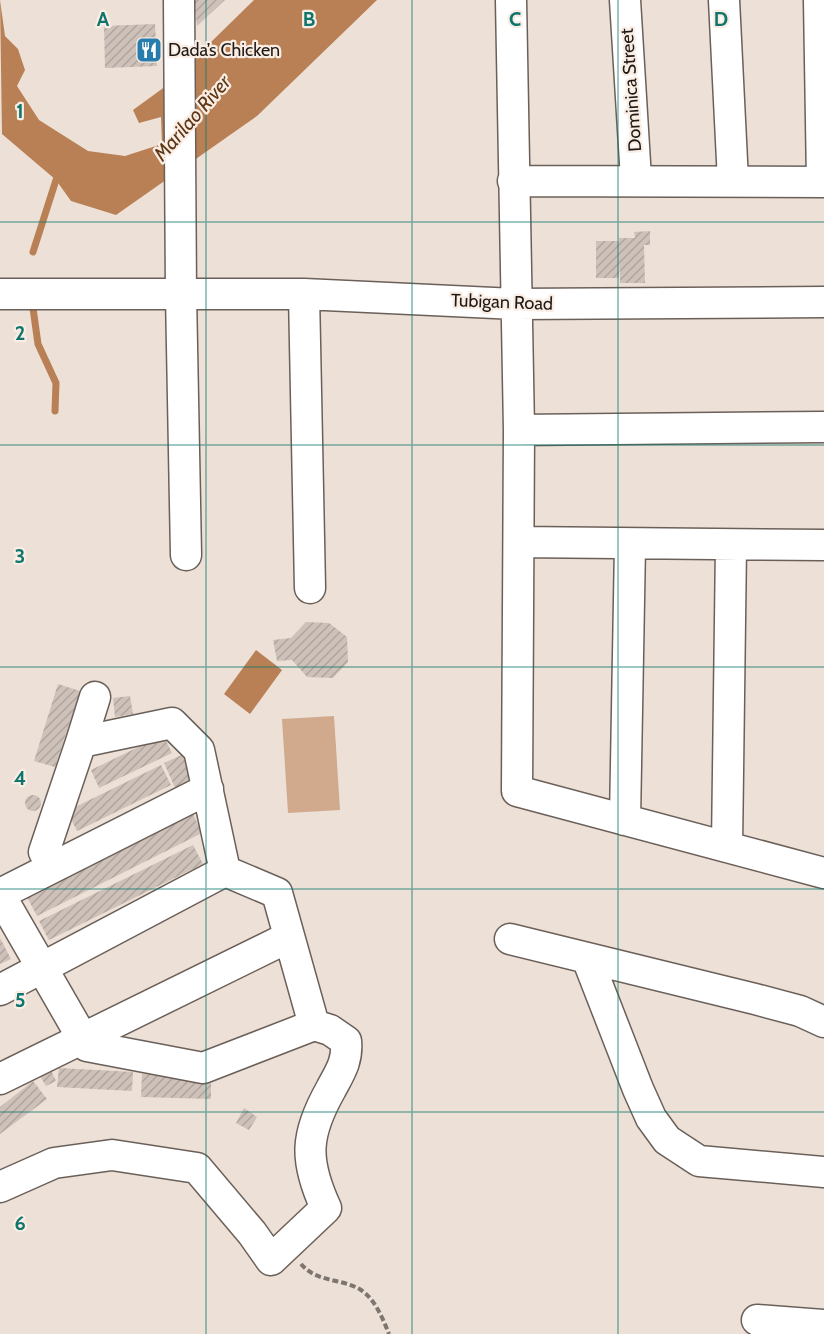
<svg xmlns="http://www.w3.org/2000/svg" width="824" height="1334" font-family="Cabin,sans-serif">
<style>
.pitch{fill:#d1a98c}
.water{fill:#b88054}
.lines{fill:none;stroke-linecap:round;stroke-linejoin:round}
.stream{stroke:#b88054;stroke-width:7}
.building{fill:url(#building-hatch)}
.minor-casing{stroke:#6b6059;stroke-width:33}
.path{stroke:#7d756f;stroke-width:4;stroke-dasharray:6 3;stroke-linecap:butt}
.minor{stroke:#fff;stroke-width:30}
.grid{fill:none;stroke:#0f766e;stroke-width:1.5;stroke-opacity:0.55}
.labels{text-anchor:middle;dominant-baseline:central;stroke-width:4.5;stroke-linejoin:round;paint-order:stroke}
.poi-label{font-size:18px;fill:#1f1a17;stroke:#faede4;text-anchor:start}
.street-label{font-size:18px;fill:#1f1a17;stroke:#faede4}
.water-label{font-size:20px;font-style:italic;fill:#5d3615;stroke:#faede4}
.grid-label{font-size:20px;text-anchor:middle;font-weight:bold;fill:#0f766e;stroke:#faede4;stroke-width:4.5;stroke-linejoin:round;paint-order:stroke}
</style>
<defs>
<pattern id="building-hatch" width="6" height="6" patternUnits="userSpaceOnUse" patternTransform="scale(1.5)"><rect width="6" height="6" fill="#cec1b9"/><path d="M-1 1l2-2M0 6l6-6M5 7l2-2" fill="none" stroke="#b0a59e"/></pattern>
</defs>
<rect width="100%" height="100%" fill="#ece0d7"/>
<!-- pitch -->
<path class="pitch" d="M334 716 340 810 288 813 282 719Z"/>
<!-- water -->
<path class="water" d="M0 0 5 36 18 49 25 70 17 86 39 120 88 151 125 156 162 144 161 117 139 123 133 110 166 86 254 0H377L257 116 116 215 71 201 56 180 2 134Z
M256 650 282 670 250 714 224 694Z"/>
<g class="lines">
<!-- stream -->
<path class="stream" d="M33 252 56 180 62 173
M32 301 38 344 56 383 55 411"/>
</g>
<!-- building -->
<path class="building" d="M194 0H225L197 26Z
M155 24 157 66 105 68 104 26Z
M650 231V245H644L645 283H620V261L619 278H596V241H619V238H635L634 232Z
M306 622 329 623 347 637 348 662 333 678 307 677 292 660 277 661 273 640 291 638Z
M58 684 80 691 55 767 34 761Z
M130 696 133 714 115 717 113 698Z
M163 735 172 753 99 788 91 770Z
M186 753 198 779 176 790 164 763Z
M161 765 171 785 77 831 67 811Z
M25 803a8 8 0 1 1 16 0a8 8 0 1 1-16 0Z
M193 814 202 833 37 916 27 897Z
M193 845 203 864 49 940 39 921Z
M0 938 11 959 0 964Z
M59 1068 133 1072 132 1091 57 1087Z
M51 1070 56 1081 46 1086 40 1076Z
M142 1074 211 1076V1099L141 1097Z
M33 1081 47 1099 0 1134V1107Z
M244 1108 257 1117 249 1130 236 1123Z"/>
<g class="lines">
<!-- minor casing -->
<g class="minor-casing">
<path id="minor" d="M179 0 181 294 186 555
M511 0 519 430 517 791 824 873
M625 0 636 179
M724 0 733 181
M819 0 822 182
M513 181 824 182
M0 294H304L515 304 824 302
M304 294 310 588
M519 430 824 427
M519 542 824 545
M81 742 95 697
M625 820 630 545
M727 847 731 545
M0 894 208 789
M0 895 87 1046 203 1068 314 1025 277 893 225 871 199 750 172 723 81 742 44 852 53 867
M510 939 755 999 800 1011 824 1022
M587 958 638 1089 651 1118 667 1140 699 1161 824 1172
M0 990 225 871
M0 1079 289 937
M0 1187 54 1163 112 1155 197 1168 252 1233 271 1260 326 1208C304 1160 305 1135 331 1089 340 1072 348 1061 346 1041L330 1030 314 1025
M757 1320 824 1325"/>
</g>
<!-- path -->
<path class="path" d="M301 1264C317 1283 342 1278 361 1290 375 1299 383 1319 389 1334"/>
<!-- minor -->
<use href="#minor" class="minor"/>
</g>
<!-- grid -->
<path class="grid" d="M206 0V1334M412 0V1334M618 0V1334M0 222H824M0 445H824M0 667H824M0 889H824M0 1112H824"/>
<!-- icons -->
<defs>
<g id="restaurant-square" transform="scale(1.35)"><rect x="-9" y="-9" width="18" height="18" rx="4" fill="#267cac" stroke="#faede4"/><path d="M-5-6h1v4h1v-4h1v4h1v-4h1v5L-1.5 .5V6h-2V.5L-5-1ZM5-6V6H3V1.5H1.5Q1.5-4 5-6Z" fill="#fff"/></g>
</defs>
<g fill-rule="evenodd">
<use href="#restaurant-square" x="149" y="50"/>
</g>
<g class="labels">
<!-- poi labels -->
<g class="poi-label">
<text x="168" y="50">Dada’s Chicken</text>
</g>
<!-- street labels -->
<g class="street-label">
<text transform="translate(631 90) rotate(-94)">Dominica Street</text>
<text transform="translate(502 302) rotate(2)">Tubigan Road</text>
</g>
<!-- water labels -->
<g class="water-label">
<text transform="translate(192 118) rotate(-49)">Marilao River</text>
</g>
</g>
<g class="grid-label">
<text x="103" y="26">A</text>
<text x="309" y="26">B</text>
<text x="515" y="26">C</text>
<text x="721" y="26">D</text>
<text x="20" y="118">1</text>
<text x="20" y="340">2</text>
<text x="20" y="563">3</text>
<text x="20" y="785">4</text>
<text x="20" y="1007">5</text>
<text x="20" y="1230">6</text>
</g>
</svg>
